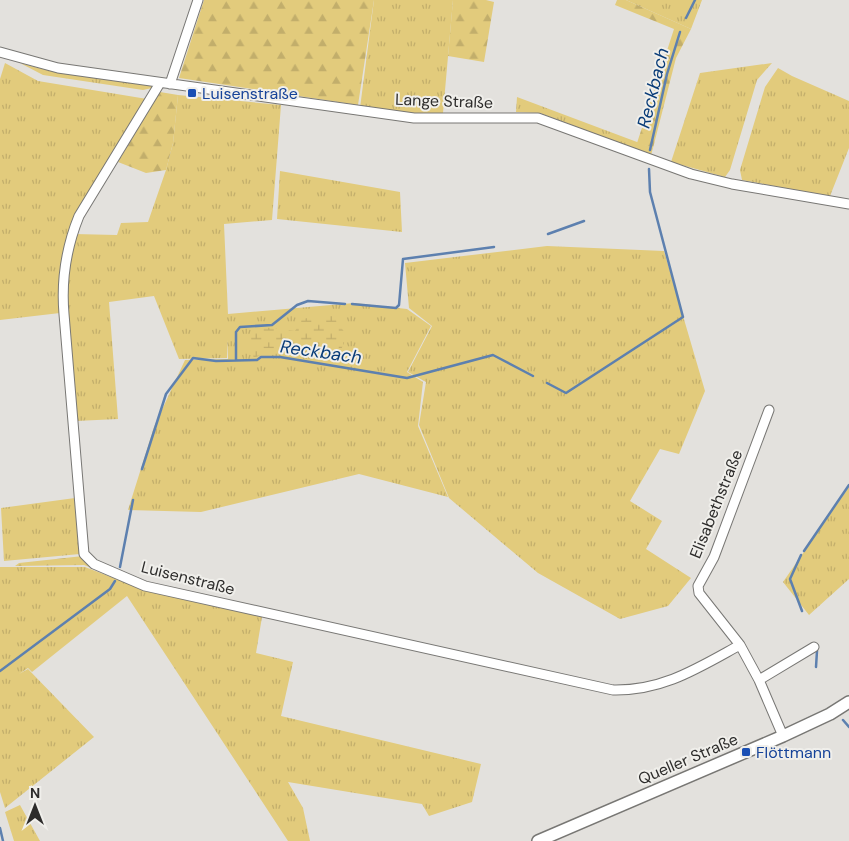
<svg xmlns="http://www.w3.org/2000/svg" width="849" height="841" font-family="'DM Sans',sans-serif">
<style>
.grass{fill:url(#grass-tufts)}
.forest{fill:url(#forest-firs)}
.wetland{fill:url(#wetland-marsh)}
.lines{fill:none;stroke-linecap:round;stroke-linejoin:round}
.stream{stroke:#5d80af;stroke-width:2.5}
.minor-casing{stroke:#787774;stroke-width:11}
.tertiary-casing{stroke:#787774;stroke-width:14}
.minor{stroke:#fff;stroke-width:9}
.tertiary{stroke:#fff;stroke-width:11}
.transit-dot{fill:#1a4fb4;stroke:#f0efeb;stroke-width:2}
.labels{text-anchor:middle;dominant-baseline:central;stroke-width:4;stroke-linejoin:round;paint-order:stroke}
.transit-label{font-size:16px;fill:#164399;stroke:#f0efeb;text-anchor:start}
.street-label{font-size:16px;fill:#2d2c2b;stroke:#f0efeb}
.water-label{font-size:18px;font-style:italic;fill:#093c78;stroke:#f0efeb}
</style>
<defs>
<pattern id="grass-tufts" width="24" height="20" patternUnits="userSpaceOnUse" patternTransform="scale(1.25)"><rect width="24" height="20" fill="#e2cb7c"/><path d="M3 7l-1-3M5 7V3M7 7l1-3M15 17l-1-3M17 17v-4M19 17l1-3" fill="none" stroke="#c2ae6b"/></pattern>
<pattern id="forest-firs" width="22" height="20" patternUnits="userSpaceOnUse" patternTransform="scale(1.25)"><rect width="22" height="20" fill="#e2cb7c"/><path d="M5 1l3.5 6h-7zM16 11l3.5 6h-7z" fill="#c2ae6b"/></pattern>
<pattern id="wetland-marsh" width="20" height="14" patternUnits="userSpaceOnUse" patternTransform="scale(1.25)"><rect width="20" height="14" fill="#e2cb7c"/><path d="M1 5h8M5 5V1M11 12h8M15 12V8" fill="none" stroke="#c2ae6b"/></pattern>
</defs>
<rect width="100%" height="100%" fill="#e3e1dd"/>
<!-- grass -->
<path class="grass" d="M374 0H453L443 113 416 115 360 108Z
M626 0H702L691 29Z
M5 63 38 81 147 99 69 233 61 262 60 313 0 320V79Z
M20 63 42 69 153 86 152 88 143 90 43 75Z
M772 63 757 80 730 170 725 177 671 162 700 73Z
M778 68 792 76 849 101V148L830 196 742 180 740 170 765 87Z
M178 95 281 105 272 220 224 224 228 314 354 303 407 309 431 326 407 372 423 382 418 426 448 497 359 474 201 512 128 510 154 427 185 360 228 359V340L227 358 179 359 154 296 109 302 118 419 76 421 65 287 74 234 117 235 121 223 148 222 166 170 173 143Z
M517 97 653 148 651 155 540 113 516 112Z
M280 171 400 192 402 232 277 219Z
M547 246 664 251 705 391 679 454 660 449 630 501 662 521 646 549 691 578 668 606 620 619 538 573 449 498 419 425 426 382 408 372 432 326 409 308 405 263Z
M849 487V579L809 615 783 582Z
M75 498 80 554 4 561 1 508Z
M0 567H85L142 589 262 617 256 653 293 662 281 716 481 764 472 802 429 816 422 804 288 782 303 808 310 841H288L127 596 32 672 28 668 19 674 28 669 94 737 5 808 0 792Z
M20 805 40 841H14L5 812Z"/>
<!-- forest -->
<path class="forest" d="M204 0H374L358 105 179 78Z
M453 0H486L494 2 484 62 448 56Z
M617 0H626L691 29 676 58 653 148 637 143 674 29 615 5Z
M160 92 178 95 173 143 166 170 146 173 118 162Z
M83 556 121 579 84 565 15 566 19 563Z"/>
<!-- wetland -->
<path class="wetland" d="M332 314 347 336 340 352 321 357 292 349 270 351 254 358 248 342 253 326 295 331 302 319Z"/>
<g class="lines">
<!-- stream -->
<path class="stream" d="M686 18 695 0
M650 150 667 74 680 32
M548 234 584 221
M352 304 396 308 399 305 403 259 494 247
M236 360V332L240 327 272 325 297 305 308 301 345 304
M547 383 566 393 683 317 650 192 649 169
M142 469 166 394 193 358 216 361 257 360 261 357H280L407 378 493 355 533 376
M804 551 849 485
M801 555 790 579 802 611
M120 567 133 500
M816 667 817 651
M0 671 110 589 115 581
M843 720 849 727
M0 828 3 841"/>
<!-- minor casing -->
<g class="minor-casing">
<path id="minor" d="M0 52 58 68 414 118H538L691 174 732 184 849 204
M160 83 79 216C66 248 61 279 64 314L84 554 94 564 145 586 613 690C663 691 698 668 740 645
M170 84 198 0
M769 410 714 557 698 586 699 593 740 645 759 680 783 736
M759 680 814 647"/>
</g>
<!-- tertiary casing -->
<g class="tertiary-casing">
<path id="tertiary" d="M538 841 783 736 830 714 849 702"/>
</g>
<!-- minor -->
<use href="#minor" class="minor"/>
<!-- tertiary -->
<use href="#tertiary" class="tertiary"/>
</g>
<!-- markers -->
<g class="transit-dot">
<rect x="187" y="88" width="10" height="10" rx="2.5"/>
<rect x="741" y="747" width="10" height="10" rx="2.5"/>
</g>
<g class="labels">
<!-- transit labels -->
<g class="transit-label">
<text x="202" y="93">Luisenstraße</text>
<text x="756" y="752">Flöttmann</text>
</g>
<!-- street labels -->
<g class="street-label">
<text transform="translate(444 101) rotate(2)">Lange Straße</text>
<text transform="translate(716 504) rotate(-68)">Elisabethstraße</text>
<text transform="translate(188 578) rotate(14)">Luisenstraße</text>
<text transform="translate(688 759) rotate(-23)">Queller Straße</text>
</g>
<!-- water labels -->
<g class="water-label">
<text transform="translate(653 88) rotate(-76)">Reckbach</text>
<text transform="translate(321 352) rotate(8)">Reckbach</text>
</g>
</g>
<!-- north arrow -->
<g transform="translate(35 806)" stroke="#f0efeb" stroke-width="4" paint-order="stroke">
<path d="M0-4L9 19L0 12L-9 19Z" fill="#2d2c2b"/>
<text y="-8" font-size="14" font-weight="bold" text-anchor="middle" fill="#2d2c2b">N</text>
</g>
</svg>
